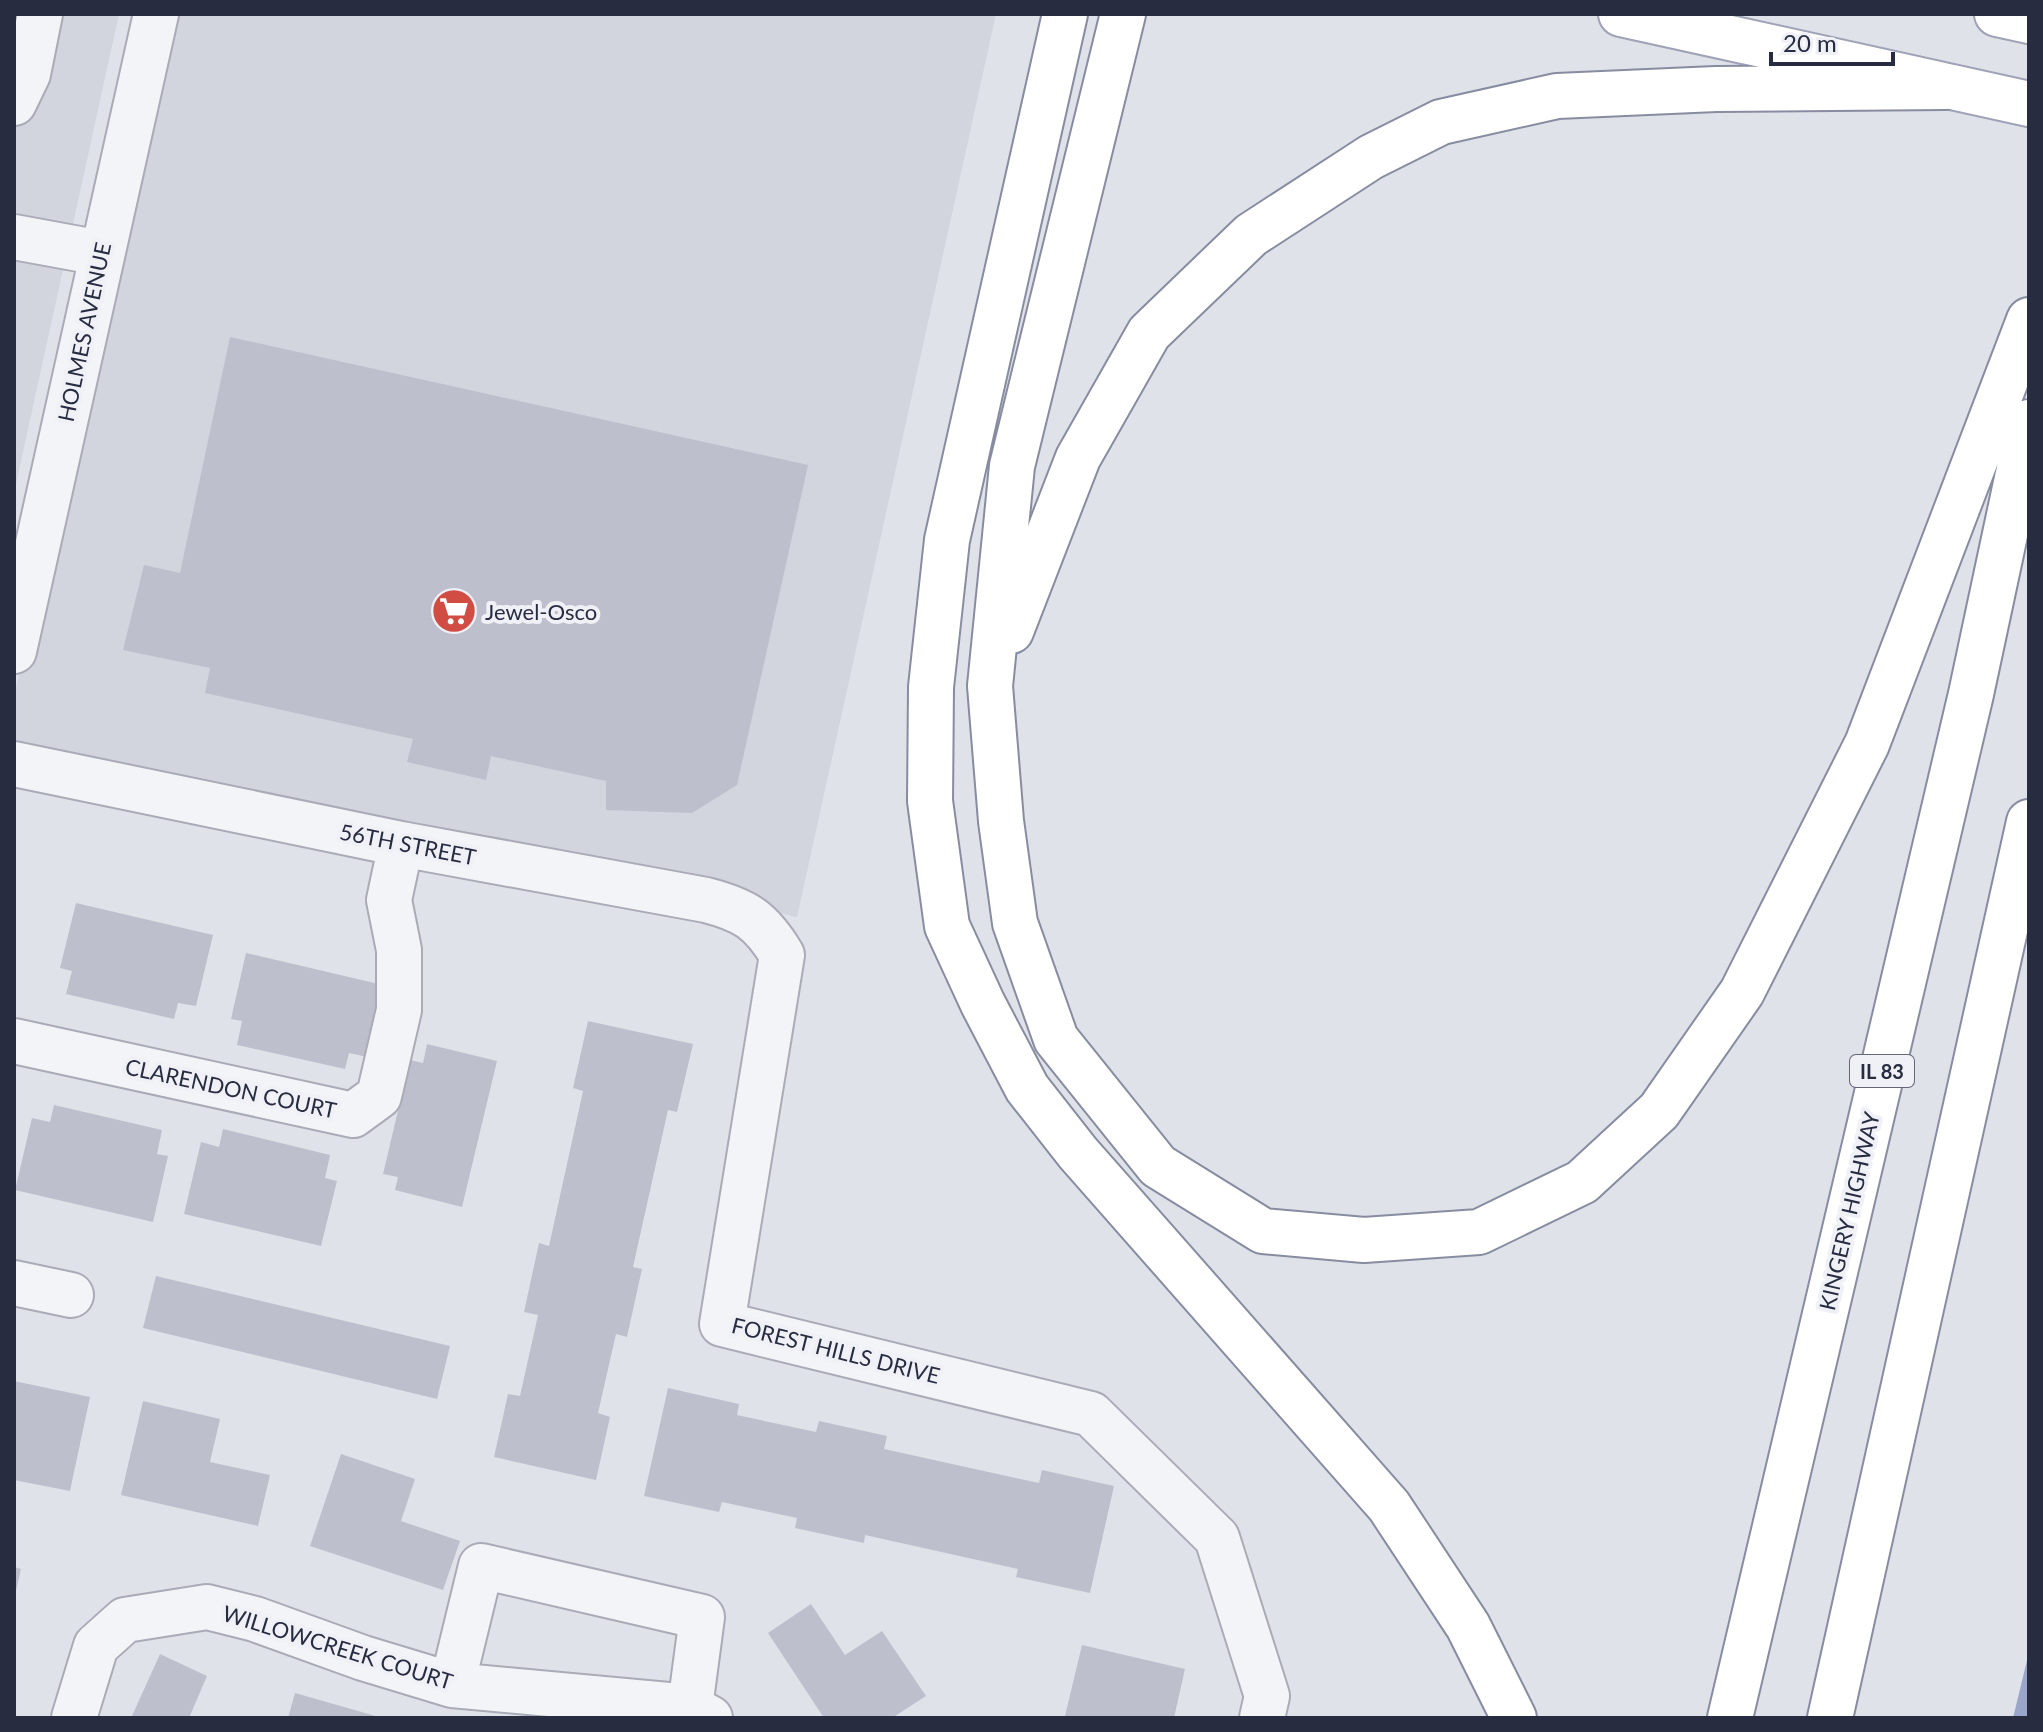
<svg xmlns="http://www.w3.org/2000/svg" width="2043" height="1732" font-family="Lato,sans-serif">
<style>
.built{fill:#d2d4de}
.water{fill:#9ba7ca}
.building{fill:#bdc0cc}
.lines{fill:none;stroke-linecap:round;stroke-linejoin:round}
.minor-casing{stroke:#a9abb7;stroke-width:48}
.major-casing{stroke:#9fa3b5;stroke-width:48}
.highway-casing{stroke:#878ca0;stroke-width:48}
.minor{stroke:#f3f4f8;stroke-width:44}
.major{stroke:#fff;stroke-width:44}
.highway{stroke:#fff;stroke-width:44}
.labels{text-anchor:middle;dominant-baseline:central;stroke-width:8;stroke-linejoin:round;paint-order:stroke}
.shield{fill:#f0f1f7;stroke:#646778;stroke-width:2}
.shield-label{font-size:20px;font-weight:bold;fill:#282c41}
.street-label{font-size:22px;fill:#282c41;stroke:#f0f1f7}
.poi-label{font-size:22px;fill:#282c41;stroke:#f0f1f7;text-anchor:start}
</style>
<rect width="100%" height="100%" fill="#e0e2e9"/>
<!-- built -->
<path class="built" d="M14 14H119L14 493Z
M166 14H996L797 917 14 749V697Z"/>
<!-- water -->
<path class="water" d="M2029 1651V1718H2013L2029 1652Z"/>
<!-- building -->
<path class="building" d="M230 337 808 465 737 785 692 813 606 810V781L491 756 486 780 407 762 413 739 205 693 210 668 123 650 144 565 180 573Z
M76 903 213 935 196 1006 178 1003 174 1019 66 994 72 971 60 968Z
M246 953 383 985 367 1057 349 1053 345 1069 237 1045 242 1021 231 1019Z
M588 1021 693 1044 677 1112 668 1110 633 1267 642 1269 627 1337 616 1334 598 1413 610 1417 596 1480 494 1457 508 1394 520 1396 538 1315 524 1312 539 1243 549 1246 583 1091 573 1088Z
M427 1044 497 1061 462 1207 395 1190 398 1177 383 1174 410 1060 423 1063Z
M54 1105 162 1130 157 1154 168 1156 153 1222 15 1190 32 1118 50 1122Z
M223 1129 330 1155 325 1178 337 1181 321 1246 184 1214 201 1142 219 1147Z
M156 1276 450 1346 437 1399 143 1328Z
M14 1381 90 1397 70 1491 14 1480Z
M668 1388 739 1404 737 1415 816 1432 819 1421 887 1436 884 1449 1039 1483 1042 1470 1114 1486 1090 1593 1016 1577 1018 1569 865 1535 864 1543 795 1528 797 1518 722 1502 719 1512 644 1496Z
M143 1401 220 1419 210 1462 270 1475 258 1526 121 1495Z
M341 1454 415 1479 401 1521 460 1541 443 1590 310 1546Z
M14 1567 21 1569 15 1595H14Z
M811 1604 845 1655 882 1631 926 1696 892 1718H824L768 1633Z
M1082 1645 1185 1669 1174 1718H1075L1065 1716Z
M160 1654 207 1676 189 1718H131Z
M295 1693 379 1717V1718H288Z"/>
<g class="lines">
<!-- minor casing -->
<g class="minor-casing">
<path id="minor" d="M14 103 28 74 40 14
M14 237 101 253
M14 651 156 14
M14 764 401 844 706 900C745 910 761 920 782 955L722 1324 1091 1414 1217 1538 1267 1696 1262 1718
M14 1041 353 1115 379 1096 399 1010V950L389 900 401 844
M14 1283 71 1295
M452 1685 481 1566 702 1617 690 1707
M74 1718 96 1646 125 1620 207 1607 255 1619 363 1658 452 1685 690 1707 710 1718"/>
</g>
<!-- major casing -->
<g class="major-casing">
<path id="major" d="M1621 14 2029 104
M1997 14 2029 21"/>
</g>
<!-- highway casing -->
<g class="highway-casing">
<path id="highway" d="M1065 14 947 540 931 687 930 801 947 926 983 1004 1027 1088 1078 1153 1389 1506 1468 1626 1514 1718
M1123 14 1012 466 990 686 1001 821 1015 923 1056 1039 1158 1166 1263 1231 1364 1240 1479 1232 1582 1182 1659 1111 1742 992 1867 744 2029 320
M1011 631 1078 458 1149 333 1251 235 1371 157 1441 122 1557 96 1716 89 1945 87
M1730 1718 1971 694 2029 422
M1830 1718 2029 822"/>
</g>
<!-- minor -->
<use href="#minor" class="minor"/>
<!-- major -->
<use href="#major" class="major"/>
<!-- highway -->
<use href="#highway" class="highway"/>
</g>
<!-- icons -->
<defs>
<g id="supermarket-disc" transform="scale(2.3)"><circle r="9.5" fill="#d14c43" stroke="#f0f1f7"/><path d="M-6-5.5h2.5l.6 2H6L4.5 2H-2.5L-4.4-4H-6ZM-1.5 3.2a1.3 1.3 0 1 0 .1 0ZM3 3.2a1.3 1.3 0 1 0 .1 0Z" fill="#fff"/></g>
</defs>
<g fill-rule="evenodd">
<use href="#supermarket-disc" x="454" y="611"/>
</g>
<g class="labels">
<!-- shield labels -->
<rect class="shield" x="1850" y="1055" width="64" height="32" rx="6"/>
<g class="shield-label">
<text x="1882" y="1071">IL 83</text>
</g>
<!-- street labels -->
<g class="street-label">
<text transform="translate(84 332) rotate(-78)">HOLMES AVENUE</text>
<text transform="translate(408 844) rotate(11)">56TH STREET</text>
<text transform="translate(231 1088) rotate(12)">CLARENDON COURT</text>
<text transform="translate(1849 1211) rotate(-77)">KINGERY HIGHWAY</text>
<text transform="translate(836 1350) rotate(14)">FOREST HILLS DRIVE</text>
<text transform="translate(338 1647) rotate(17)">WILLOWCREEK COURT</text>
</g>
<!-- poi labels -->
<g class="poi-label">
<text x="485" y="611">Jewel-Osco</text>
</g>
</g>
<!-- border -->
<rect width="2043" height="1732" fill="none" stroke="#282c41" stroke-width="32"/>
<!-- scale -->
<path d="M1771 52v12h122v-12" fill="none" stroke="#282c41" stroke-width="4"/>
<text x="1783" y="52" font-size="24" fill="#282c41" stroke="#f0f1f7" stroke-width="6" paint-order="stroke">20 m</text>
</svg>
